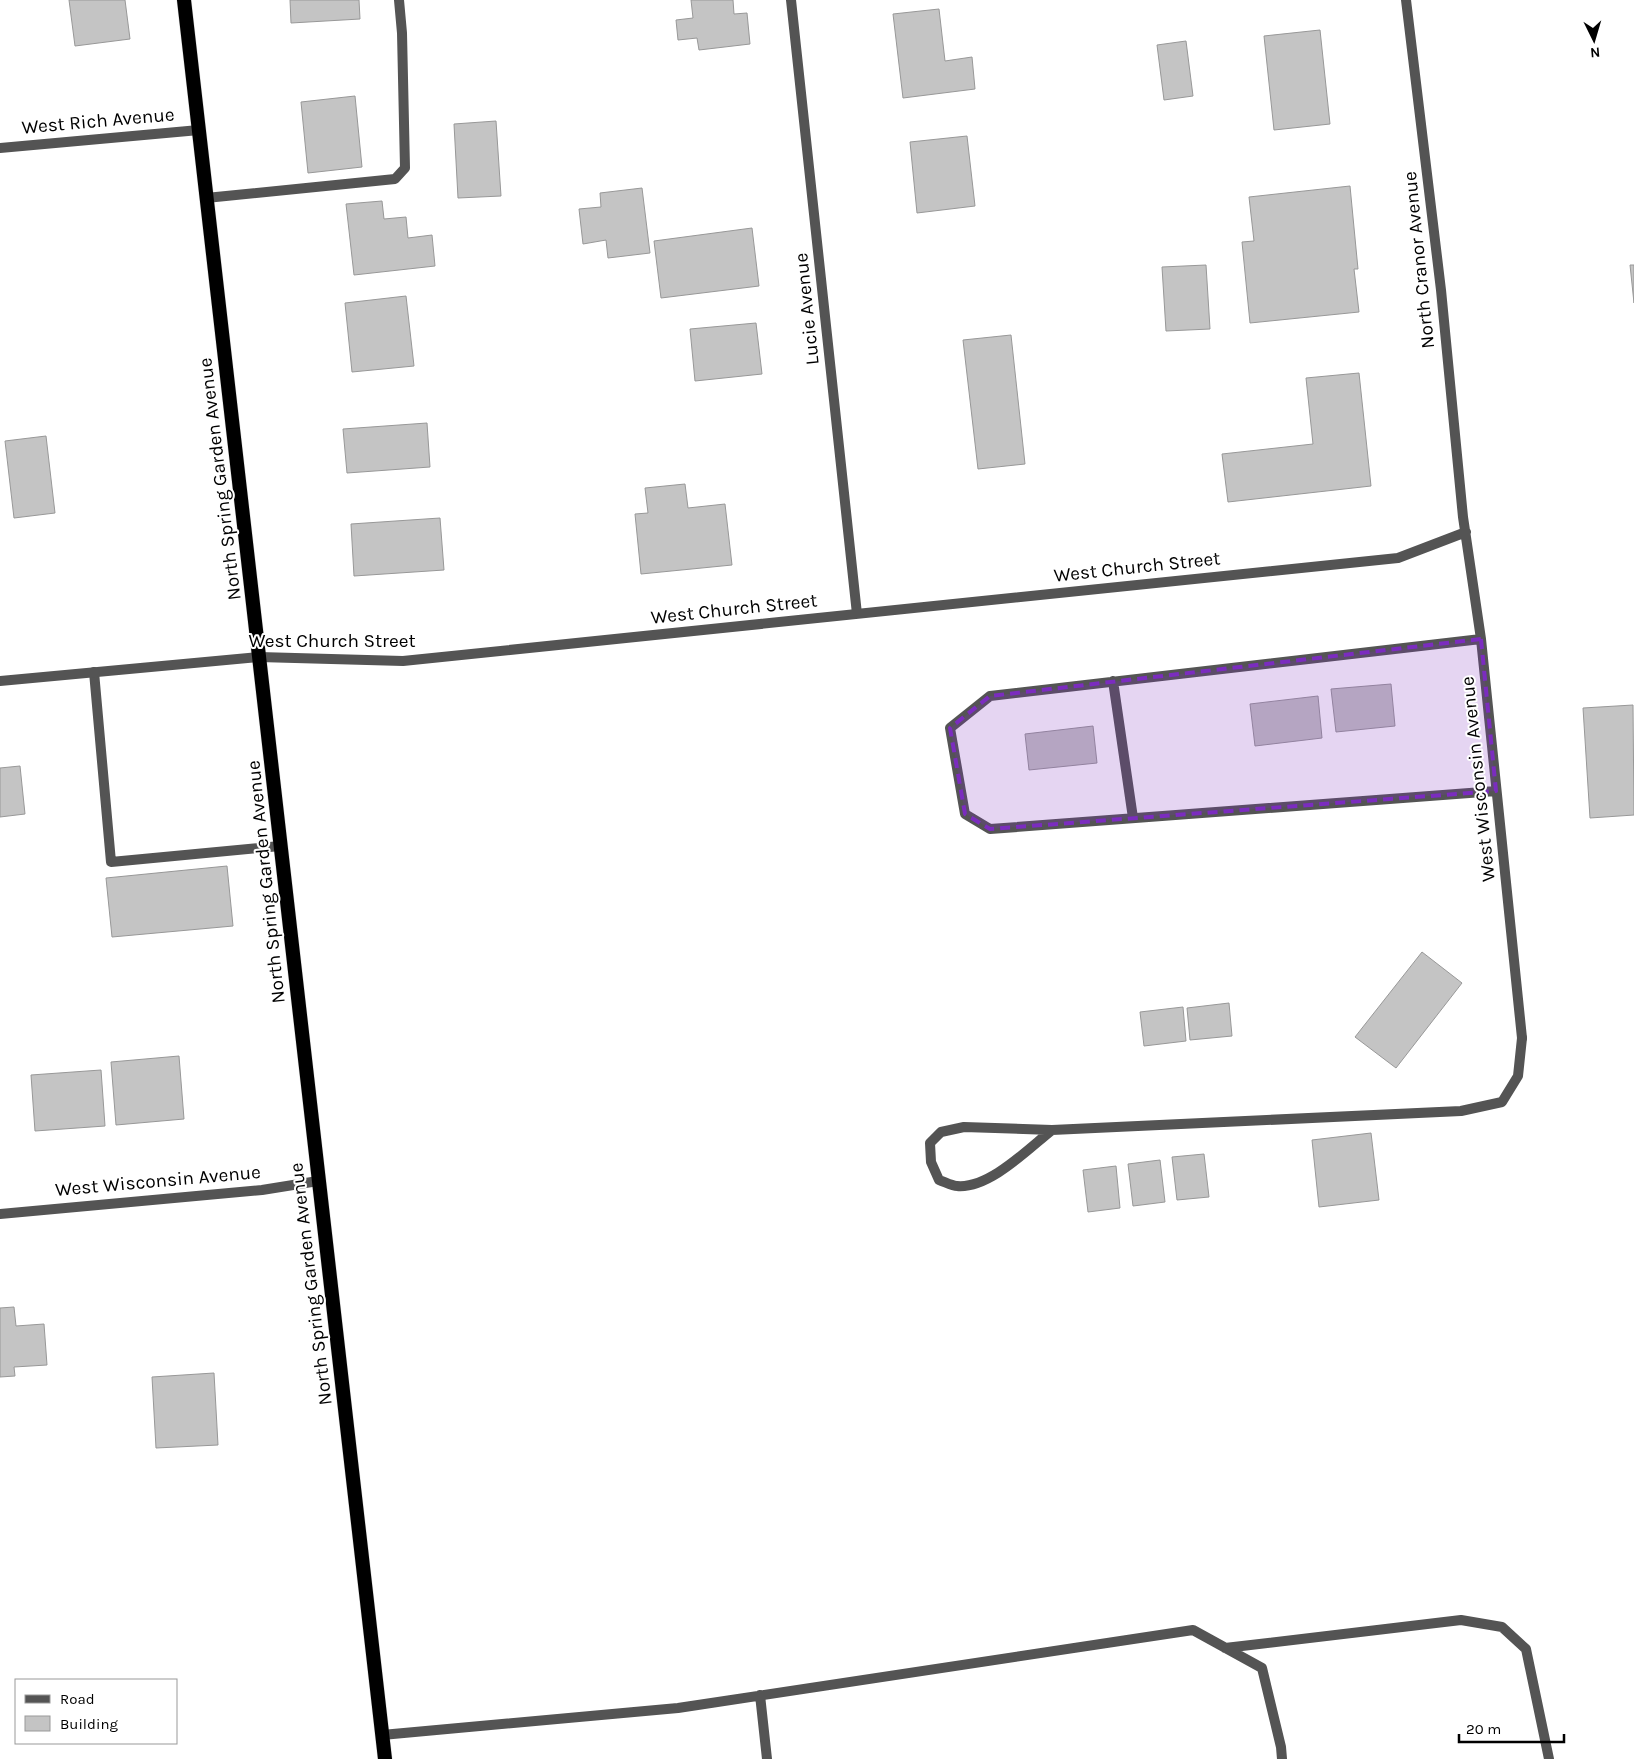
<svg xmlns="http://www.w3.org/2000/svg" width="1634" height="1759" font-family="Karla,sans-serif">
<style>
.building{fill:#c4c4c4;stroke:#989898}
.lines{fill:none;stroke-linecap:round;stroke-linejoin:round}
.trunk-casing{stroke:#dbdbdb;stroke-width:15}
.service{stroke:#545454;stroke-width:10}
.minor{stroke:#545454;stroke-width:10}
.tertiary{stroke:#545454;stroke-width:10}
.trunk{stroke:#000;stroke-width:14}
.marked{fill:#7b2cbf;fill-opacity:0.2;stroke:#7b2cbf;stroke-width:4;stroke-dasharray:10 6;stroke-linejoin:round}
.labels{text-anchor:middle;dominant-baseline:central;stroke-width:4;stroke-linejoin:round;paint-order:stroke}
.street-label{font-size:19px;fill:#000;stroke:#fff}
</style>
<rect width="100%" height="100%" fill="#fff"/>
<!-- building -->
<path class="building" d="M69 0H125L130 39 75 46Z
M290 0H359L360 19 291 23Z
M691 0H733L734 14 747 13 750 44 699 50 697 38 678 40 676 20 693 18Z
M939 9 945 61 972 57 975 89 903 98 893 14Z
M1320 30 1330 124 1274 130 1264 36Z
M1186 41 1193 96 1164 100 1157 45Z
M355 96 362 167 308 173 301 102Z
M496 121 501 196 458 198 454 124Z
M967 136 975 206 917 213 910 142Z
M1350 186 1358 269H1354L1359 312 1250 323 1242 242 1254 241 1249 197Z
M642 188 650 253 608 258 606 240 583 244 579 209 601 207 600 193Z
M382 201 384 219 406 217 408 238 432 235 435 266 354 275 346 204Z
M752 228 759 286 661 298 654 241Z
M1206 265 1210 329 1166 331 1162 267Z
M1630 265H1634V303Z
M406 296 414 366 352 372 345 303Z
M756 323 762 374 695 381 690 329Z
M1011 335 1025 464 978 469 963 340Z
M1359 373 1371 486 1228 502 1222 454 1313 444 1306 378Z
M427 423 430 467 347 473 343 429Z
M46 436 55 513 14 518 5 441Z
M685 484 688 508 725 504 732 565 641 574 635 514 648 513 645 488Z
M440 518 444 570 354 576 351 524Z
M1391 684 1395 726 1336 732 1331 689Z
M1318 696 1322 738 1255 746 1250 704Z
M1633 705 1634 815 1590 818 1583 708Z
M1093 726 1097 763 1029 770 1025 734Z
M20 766 25 814 0 817V768Z
M227 866 233 926 112 937 106 878Z
M1422 952 1462 983 1396 1068 1355 1037Z
M1229 1003 1232 1036 1190 1040 1187 1008Z
M1183 1007 1186 1041 1144 1046 1140 1012Z
M179 1056 184 1119 116 1125 111 1062Z
M101 1070 105 1126 35 1131 31 1075Z
M1371 1133 1379 1200 1319 1207 1312 1140Z
M1204 1154 1209 1197 1177 1200 1172 1157Z
M1160 1160 1165 1202 1133 1206 1128 1164Z
M1116 1166 1120 1208 1088 1212 1083 1170Z
M14 1307 16 1326 44 1324 47 1365 14 1367 15 1376 0 1377V1308Z
M214 1373 218 1445 156 1448 152 1377Z"/>
<g class="lines">
<!-- trunk casing -->
<g class="trunk-casing">
<path id="trunk" d="M184 0 385 1759"/>
</g>
<!-- service -->
<path class="service" d="M206 198 395 179 405 168 402 33 399 0
M94 672 111 862 280 846
M1052 1130 964 1127 941 1132 930 1143 931 1162 939 1180C945 1182 952 1186 957 1186 989 1189 1028 1149 1052 1130L1461 1111 1502 1102 1518 1076 1522 1038
M1225 1648 1461 1620 1502 1627 1526 1649 1549 1759
M760 1695 767 1759
M382 1735 678 1708 1193 1630 1262 1668 1281 1747 1282 1759"/>
<!-- minor -->
<path class="minor" d="M791 0 857 614
M1406 0 1441 290 1463 517 1481 639 1522 1038
M0 148 199 130
M1481 639 990 696 950 728 965 814 990 829 1496 791
M0 681 259 657 403 661 1398 558 1466 532
M1113 681 1133 818"/>
<!-- tertiary -->
<path class="tertiary" d="M0 1214 262 1190 318 1181"/>
<!-- trunk -->
<use href="#trunk" class="trunk"/>
</g>
<!-- marked area -->
<path class="marked" d="M1481 639 1496 791 990 829 965 814 950 728 990 696Z"/>
<g class="labels">
<!-- street labels -->
<g class="street-label">
<text transform="translate(98 121) rotate(-5)">West Rich Avenue</text>
<text transform="translate(1419 260) rotate(-96)">North Cranor Avenue</text>
<text transform="translate(807 309) rotate(-96)">Lucie Avenue</text>
<text transform="translate(220 479) rotate(-97)">North Spring Garden Avenue</text>
<text transform="translate(1137 567) rotate(-6)">West Church Street</text>
<text transform="translate(734 609) rotate(-6)">West Church Street</text>
<text x="332" y="641">West Church Street</text>
<text transform="translate(1478 779) rotate(-96)">West Wisconsin Avenue</text>
<text transform="translate(266 882) rotate(-96)">North Spring Garden Avenue</text>
<text transform="translate(158 1181) rotate(-5)">West Wisconsin Avenue</text>
<text transform="translate(311 1284) rotate(-97)">North Spring Garden Avenue</text>
</g>
</g>
<!-- legend -->
<rect x="15" y="1679" width="162" height="65" fill="#ffffff" stroke="#999999"/>
<rect x="25" y="1695" width="25" height="8" fill="#545454" stroke="#999999"/>
<text x="60" y="1704" font-size="15" fill="#000000">Road</text>
<rect x="25" y="1716" width="25" height="15" fill="#c4c4c4" stroke="#999999"/>
<text x="60" y="1729" font-size="15" fill="#000000">Building</text>
<!-- north arrow -->
<g transform="translate(1594 40) rotate(175)" stroke="#ffffff" stroke-width="4" paint-order="stroke">
<path d="M0-4L9 19L0 12L-9 19Z" fill="#000000"/>
<text y="-8" font-size="14" font-weight="bold" text-anchor="middle" fill="#000000">N</text>
</g>
<!-- scale -->
<path d="M1459 1734v8h105v-8" fill="none" stroke="#000000" stroke-width="2.5"/>
<text x="1466" y="1734" font-size="15" fill="#000000" stroke="#ffffff" stroke-width="4" paint-order="stroke">20 m</text>
</svg>
